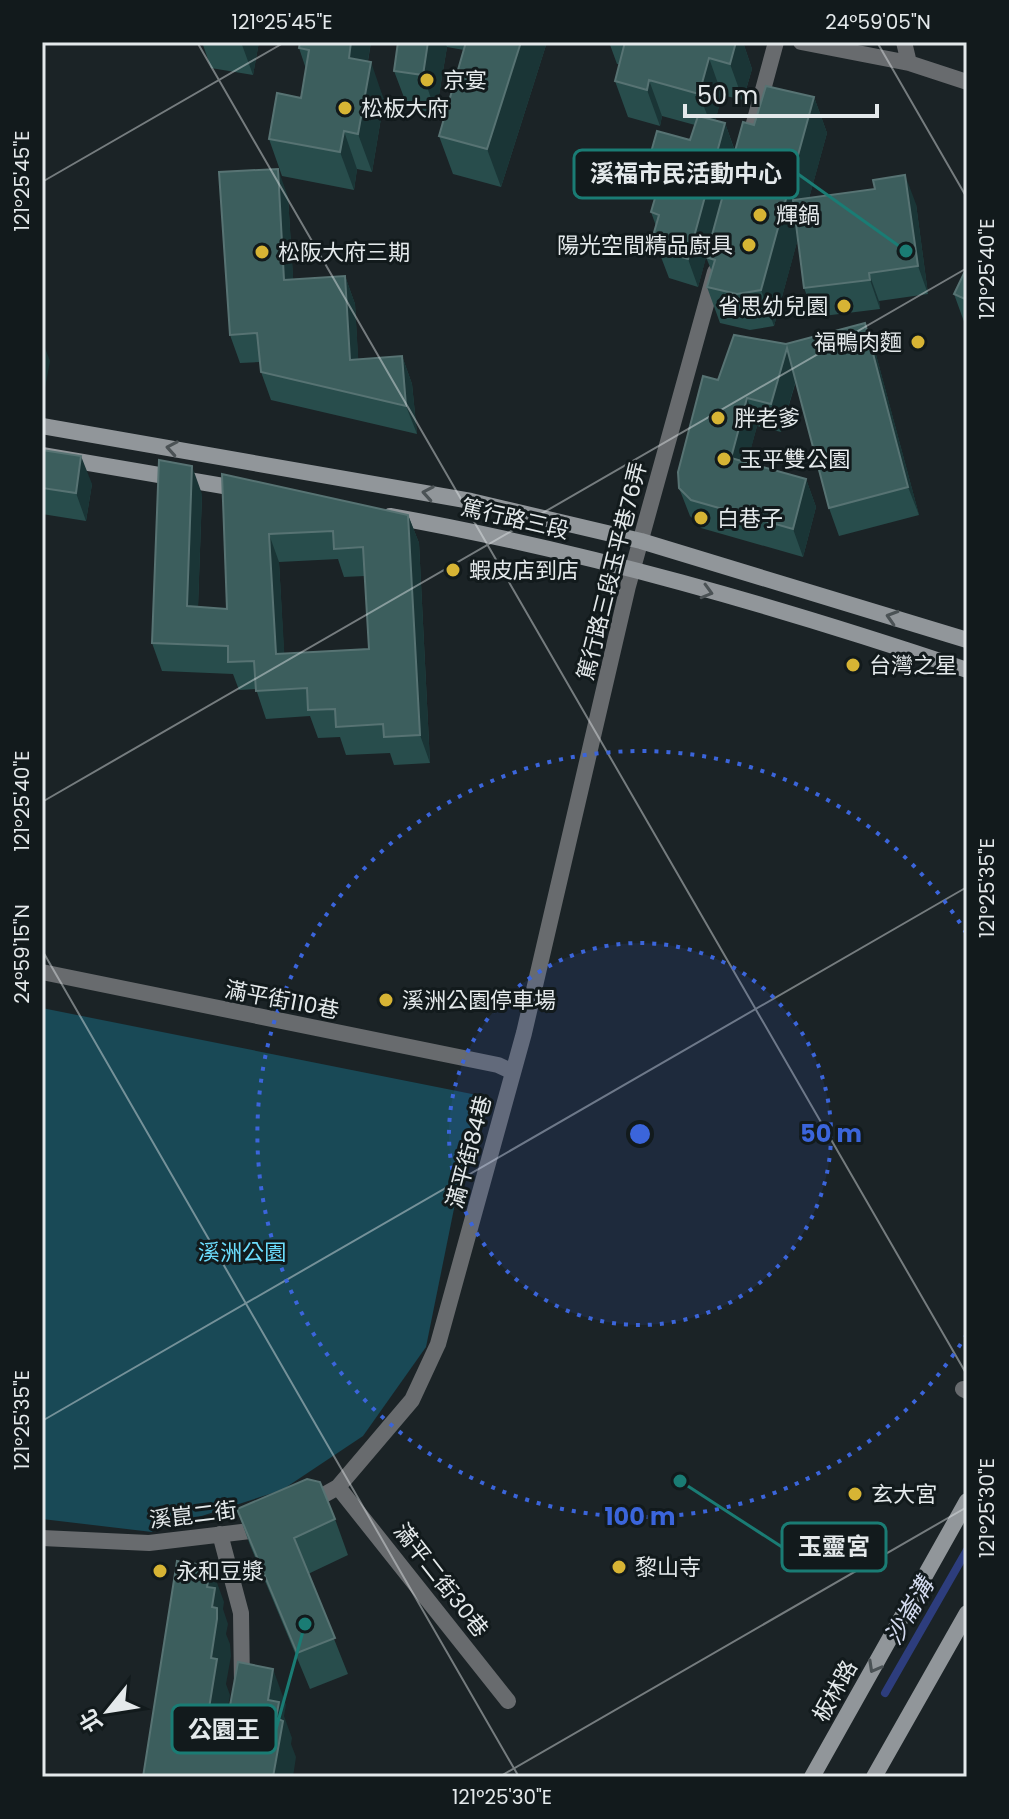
<svg xmlns="http://www.w3.org/2000/svg" width="1009" height="1819" font-family="Poppins,'Noto Sans TC',sans-serif">
<style>
.green{fill:#194956}
.lines{fill:none;stroke-linecap:round;stroke-linejoin:round}
.stream{stroke:#2d3d7d;stroke-width:8}
.street{stroke:#686b6e;stroke-width:16}
.secondary{stroke:#91969a;stroke-width:16}
.wall{fill:#284d4c;fill-rule:evenodd}
.shaded-wall{fill:#1a3536}
.building{fill:#3c5e5d;stroke:#577373;stroke-width:2;fill-rule:evenodd}
.oneway{stroke:#4b5255}
.ticks{fill:none;stroke:#e4e9eb;stroke-width:2;stroke-opacity:0.45}
.ring{fill:none;stroke:#3b65db;stroke-width:4;stroke-dasharray:4 8}
.poi-dot{fill:#d7b434;stroke:#121a1c;stroke-width:3}
.labels{text-anchor:middle;dominant-baseline:central;stroke-width:6;stroke-linejoin:round;paint-order:stroke}
.poi-label{font-size:22px;fill:#e4e9eb;stroke:#121a1c;text-anchor:start}
.street-label{font-size:22px;fill:#e4e9eb;stroke:#121a1c}
.park-label{font-size:22px;fill:#6cddfd;stroke:#121a1c}
.water-label{font-size:24px;font-style:italic;fill:#d3daee;stroke:#121a1c}
.centre{fill:#3b65db;stroke:#121a1c;stroke-width:4}
.ring-label{font-size:24px;text-anchor:middle;font-weight:bold;fill:#3b65db;stroke:#121a1c;stroke-width:6;stroke-linejoin:round;paint-order:stroke}
.leader{fill:none;stroke:#1a7c74;stroke-width:3}
.callout-dot{fill:#1a7c74;stroke:#121a1c;stroke-width:3}
.callout{fill:#121a1c;stroke:#1a7c74;stroke-width:3}
.callout-label{font-size:24px;text-anchor:middle;font-weight:bold;fill:#e4e9eb}
.neatline{fill:none;stroke:#e4e9eb;stroke-width:3}
.ticks-label{font-size:20px;text-anchor:middle;fill:#e4e9eb}
</style>
<rect width="100%" height="100%" fill="#1b2326"/>
<!-- green -->
<path class="green" d="M42 1008 477 1095 426 1347 363 1436 282 1490 152 1532 42 1519Z"/>
<g class="lines">
<!-- stream -->
<path class="stream" d="M885 1693 967 1550"/>
<!-- street -->
<path class="street" d="M801 42 909 63 967 82
M904 42 909 63
M748 145 776 42
M42 972 498 1065 513 1072
M963 1389 967 1391
M338 1487 508 1701
M306 1505 338 1487 412 1400 438 1344 524 1033 628 586 715 272
M220 1534 241 1613 242 1685
M42 1538 149 1543 250 1531 263 1525"/>
<!-- secondary -->
<path class="secondary" d="M42 426 471 501 641 541 967 640
M42 455 241 489
M390 516C586 551 779 607 967 670
M812 1777 967 1501
M874 1777 967 1613"/>
</g>
<!-- wall -->
<path class="wall" d="M202 42H259L253 75 211 68Z
M371 42 368 61 384 100 372 172 357 169 354 190 282 176 269 139 301 98 306 69 299 48Z
M398 42H547L501 187 453 174 439 136 464 50 447 47 436 113 408 108 394 71Z
M609 42H743L752 69 743 100 722 95 715 121 725 123 735 151 754 125 814 97 827 133 809 198 916 204 928 294 879 301 880 309 815 317 804 288 798 238 774 326 750 330 720 323 707 287 712 272 706 257 698 287 669 278 653 236 656 226 651 212 656 196 646 170 690 140 695 125 662 116 660 126 628 117 615 81 619 64H617Z
M288 197 293 279 345 276 355 304 358 359 402 356 412 384 417 434 271 400 261 372 260 362 240 363 230 335Z
M967 267V330L954 294Z
M786 344 875 351 919 515 839 536 829 508 796 381 781 432 757 426 747 462 806 479 816 507 803 557 701 528 690 516 679 488 718 380Z
M42 450 92 484 86 521 42 514Z
M222 474 408 515 419 543 430 763 394 765 390 753 346 755 340 737 318 738 310 716 266 719 256 689 239 690 233 674 162 671 152 643 202 494 198 607 227 609ZM338 559 344 577 365 576 369 649 284 654 279 562Z
M237 1509 335 1519 348 1555 308 1574 348 1674 310 1689 250 1545Z"/>
<!-- shaded-wall -->
<path class="shaded-wall" d="M241 42H259L253 75Z
M351 42H371L362 95 349 58Z
M428 42H445L447 47 436 113 423 75Z
M521 42H547L501 187 487 149Z
M736 42H743L752 69 743 100 730 64Z
M709 58 722 95 713 130 699 94Z
M371 62 384 100 372 172 358 134Z
M649 80 662 116 660 126 647 90Z
M814 97 827 133 774 326 761 290Z
M725 123 735 152 698 287 688 259Z
M344 131 357 169 354 190 340 152Z
M278 169 288 197 295 308 284 280Z
M905 175 916 204 928 294 918 266Z
M869 273 879 301 880 309 870 280Z
M345 276 355 304 360 388 350 360Z
M865 323 875 351 919 515 908 487Z
M42 340 50 361 45 388 42 379Z
M787 348 797 376 781 432 771 404Z
M402 356 412 384 417 434 406 406Z
M747 398 757 426 741 486 731 458Z
M81 456 92 484 86 521 76 493Z
M192 466 202 494 197 635 187 606Z
M806 479 816 507 803 557 793 529Z
M408 515 419 543 430 763 420 735Z
M269 534 279 562 286 682 276 654Z
M211 1566 224 1602 223 1609 228 1624 226 1634 230 1644 231 1656 226 1684 230 1695 217 1777 203 1745 211 1658 212 1607 207 1587Z
M273 1669 286 1705 284 1716 292 1738 291 1744 296 1757 293 1777H273L268 1700Z"/>
<!-- building -->
<path class="building" d="M300 42H351L349 58 371 62 358 134 344 131 340 152 269 139 277 93 301 98 309 50 299 48Z
M398 42H428L423 75 394 71Z
M466 42H521L487 149 439 136Z
M625 42H736L730 64 709 58 699 94 649 80 647 90 615 81Z
M766 86 814 97 761 290 737 294 707 287 715 260 706 257 743 122 754 125Z
M698 116 725 123 688 259 658 250 662 238 653 236 659 215 651 212 662 174 646 170 657 131 690 140Z
M278 169 284 280 345 276 350 360 402 356 406 406 261 372 257 333 230 335 219 172Z
M905 175 918 266 869 273 870 280 804 288 793 200 875 189 873 180Z
M967 267V300L954 294Z
M865 323 908 487 829 508 787 348 771 404 747 398 731 458 806 479 793 529 691 500 679 488 678 472 703 376 718 380 734 335 786 344Z
M42 450 81 456 76 493 42 488Z
M159 460 192 466 187 606 227 609 222 474 408 515 420 735 384 737 383 724 336 727 335 709 308 710 307 688 256 691 254 661 228 662V646L152 643ZM333 531 334 549 363 547 369 649 276 654 269 534Z
M307 1479 320 1482 335 1519 294 1538 335 1638 297 1653 237 1509Z
M177 1561 211 1566 207 1587 215 1588 212 1607 217 1608V1619L211 1658 217 1659 203 1745 212 1752 223 1744 238 1662 273 1669 268 1700 279 1702 276 1718 283 1721 273 1777H143Z"/>
<!-- one-way arrows -->
<defs><path id="oneway-chevron" d="M-2-3.5L2.5 0L-2 3.5" fill="none" stroke-width="1.6" stroke-linecap="round" stroke-linejoin="round" transform="scale(2)"/></defs>
<g class="oneway">
<use href="#oneway-chevron" transform="translate(172 448) rotate(-170)"/>
<use href="#oneway-chevron" transform="translate(428 493) rotate(-170)"/>
<use href="#oneway-chevron" transform="translate(707 592) rotate(16)"/>
<use href="#oneway-chevron" transform="translate(892 617) rotate(-163)"/>
<use href="#oneway-chevron" transform="translate(874 1667) rotate(119)"/>
</g>
<!-- ticks -->
<path class="ticks" d="M197 42 967 1375M877 42 967 198M42 182 285 42M42 802 967 268M42 950 519 1777M42 1421 967 887M499 1777 967 1507"/>
<!-- distance rings -->
<circle cx="640" cy="1134" r="191" fill="#3b65db" fill-opacity=".12"/>
<g class="ring">
<circle cx="640" cy="1134" r="191"/>
<path d="M967 1334A383 383 0 1 1 967 934"/>
</g>
<!-- markers -->
<g class="poi-dot">
<circle cx="427" cy="80" r="8"/>
<circle cx="345" cy="108" r="8"/>
<circle cx="760" cy="215" r="8"/>
<circle cx="749" cy="245" r="8"/>
<circle cx="262" cy="252" r="8"/>
<circle cx="844" cy="306" r="8"/>
<circle cx="918" cy="342" r="8"/>
<circle cx="718" cy="418" r="8"/>
<circle cx="724" cy="459" r="8"/>
<circle cx="701" cy="518" r="8"/>
<circle cx="453" cy="570" r="8"/>
<circle cx="853" cy="665" r="8"/>
<circle cx="386" cy="1000" r="8"/>
<circle cx="855" cy="1494" r="8"/>
<circle cx="619" cy="1567" r="8"/>
<circle cx="160" cy="1571" r="8"/>
</g>
<g class="labels">
<!-- poi labels -->
<g class="poi-label">
<text x="443" y="80">京宴</text>
<text x="361" y="108">松板大府</text>
<text x="776" y="215">輝鍋</text>
<text x="733" y="245" text-anchor="end">陽光空間精品廚具</text>
<text x="278" y="252">松阪大府三期</text>
<text x="828" y="306" text-anchor="end">省思幼兒園</text>
<text x="902" y="342" text-anchor="end">福鴨肉麵</text>
<text x="734" y="418">胖老爹</text>
<text x="740" y="459">玉平雙公園</text>
<text x="717" y="518">白巷子</text>
<text x="469" y="570">蝦皮店到店</text>
<text x="869" y="665">台灣之星</text>
<text x="402" y="1000">溪洲公園停車場</text>
<text x="871" y="1494">玄大宮</text>
<text x="635" y="1567">黎山寺</text>
<text x="176" y="1571">永和豆漿</text>
</g>
<!-- street labels -->
<g class="street-label">
<text transform="translate(515 519) rotate(13)">篤行路三段</text>
<text transform="translate(612 571) rotate(-76)">篤行路三段玉平巷76弄</text>
<text transform="translate(282 1000) rotate(11)">滿平街110巷</text>
<text transform="translate(469 1152) rotate(-75)">滿平街84巷</text>
<text transform="translate(193 1515) rotate(-7)">溪崑二街</text>
<text transform="translate(441 1580) rotate(52)">滿平二街30巷</text>
<text transform="translate(835 1691) rotate(-61)">板林路</text>
</g>
<!-- park labels -->
<g class="park-label">
<text x="242" y="1252">溪洲公園</text>
</g>
<!-- water labels -->
<g class="water-label">
<text transform="translate(909 1611) rotate(-60)">沙崙溝</text>
</g>
</g>
<circle cx="640" cy="1134" r="12" class="centre"/>
<g class="ring-label">
<text x="831" y="1142">50 m</text>
<text x="640" y="1525">100 m</text>
</g>
<!-- callouts -->
<path class="leader" d="M906 251L798 174M680 1481L782 1547M305 1624L276 1729"/>
<g class="callout-dot">
<circle cx="906" cy="251" r="8"/>
<circle cx="680" cy="1481" r="8"/>
<circle cx="305" cy="1624" r="8"/>
</g>
<g class="callout">
<rect x="574" y="150" width="224" height="48" rx="8"/>
<rect x="782" y="1523" width="104" height="48" rx="8"/>
<rect x="172" y="1705" width="104" height="48" rx="8"/>
</g>
<g class="callout-label">
<text x="686" y="182">溪福市民活動中心</text>
<text x="834" y="1555">玉靈宮</text>
<text x="224" y="1738">公園王</text>
</g>
<!-- border -->
<rect width="1009" height="1819" fill="none" stroke="#121a1c" stroke-width="88"/>
<!-- north arrow -->
<g transform="translate(108 1711) rotate(240)" stroke="#121a1c" stroke-width="6" paint-order="stroke">
<path d="M0-6L14 30L0 20L-14 30Z" fill="#e4e9eb"/>
<text y="-12" font-size="22" font-weight="bold" text-anchor="middle" fill="#e4e9eb">北</text>
</g>
<!-- scale -->
<path d="M685 104v12h192v-12" fill="none" stroke="#e4e9eb" stroke-width="4"/>
<text x="697" y="104" font-size="24" fill="#e4e9eb" stroke="#121a1c" stroke-width="6" paint-order="stroke">50 m</text>
<rect x="44" y="44" width="921" height="1731" class="neatline"/>
<g class="ticks-label">
<text x="282" y="29">121°25'45"E</text>
<text x="878" y="29">24°59'05"N</text>
<text transform="translate(22 181) rotate(-90)" y="7">121°25'45"E</text>
<text transform="translate(987 269) rotate(-90)" y="7">121°25'40"E</text>
<text transform="translate(22 801) rotate(-90)" y="7">121°25'40"E</text>
<text transform="translate(987 888) rotate(-90)" y="7">121°25'35"E</text>
<text transform="translate(22 954) rotate(-90)" y="7">24°59'15"N</text>
<text transform="translate(22 1420) rotate(-90)" y="7">121°25'35"E</text>
<text transform="translate(987 1508) rotate(-90)" y="7">121°25'30"E</text>
<text x="502" y="1804">121°25'30"E</text>
</g>
</svg>
